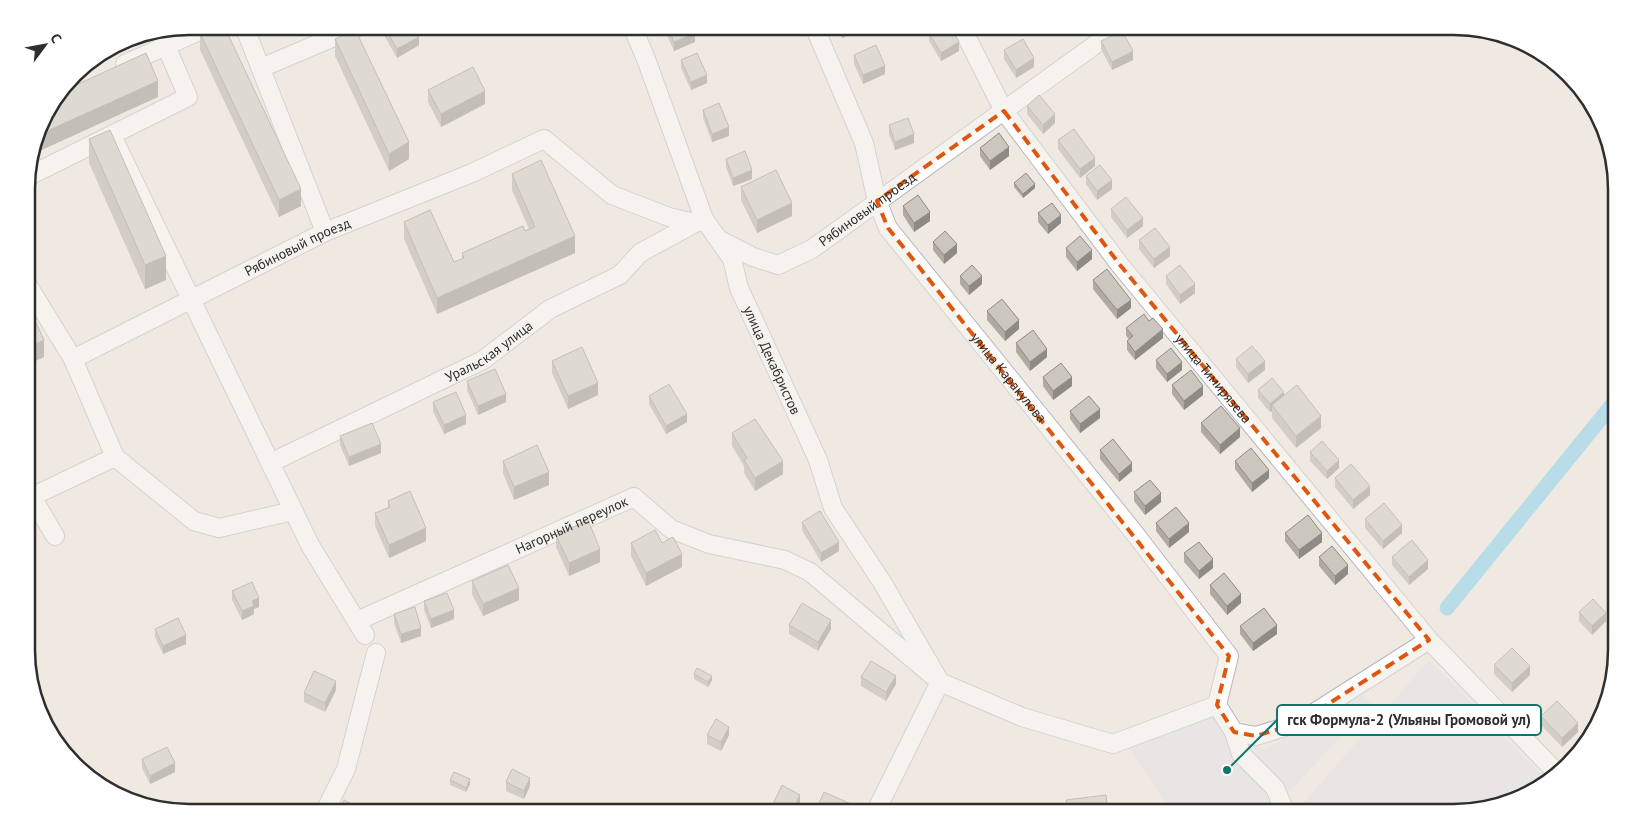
<svg xmlns="http://www.w3.org/2000/svg" width="1643" height="839" font-family="'PT Sans',sans-serif">
<style>
.industrial{fill:#e3e1e8}
.lines{fill:none;stroke-linecap:round;stroke-linejoin:round}
.canal{stroke:#75cff0;stroke-width:15}
.minor-casing{stroke:#b4b7c1;stroke-width:20}
.minor{stroke:#fff;stroke-width:18}
.wall{fill:#afaba4}
.shaded-wall{fill:#8e8b86}
.building{fill:#cbc7bf;stroke:#8e8b86}
.marked{fill:none;stroke:#df570e;stroke-width:4;stroke-dasharray:10 6;stroke-linejoin:round}
.labels{text-anchor:middle;dominant-baseline:central;stroke-width:4.5;stroke-linejoin:round;paint-order:stroke}
.street-label{font-size:14px;fill:#2e2e2e;stroke:#fff}
.rim{fill:none;stroke:#2e2e2e;stroke-width:2.5}
.leader{fill:none;stroke:#0f766e;stroke-width:2}
.callout-dot{fill:#0f766e;stroke:#fff;stroke-width:2}
.callout{fill:#fff;stroke:#0f766e;stroke-width:2}
.callout-label{font-size:15px;text-anchor:middle;font-weight:bold;fill:#2e2e2e}
</style>
<rect width="100%" height="100%" fill="#efe9e1"/>
<!-- industrial -->
<path class="industrial" d="M1429 660 1548 781 1544 786 1465 812H1295Z
M1358 690 1372 703 1292 789 1264 812H1172L1127 745 1207 714 1265 750Z"/>
<g class="lines">
<!-- canal -->
<path class="canal" d="M1447 608 1616 400"/>
<!-- minor casing -->
<g class="minor-casing">
<g id="minor">
<path d="M244 26 325 232"/>
<path id="s1" d="M632 26 646 59 704 219 732 259 739 288 818 460 833 508 882 582 940 682 875 813"/>
<path id="s2" d="M814 26 864 143 877 201 888 228 1132 530 1229 656 1217 705"/>
<path id="s3" d="M961 26 1004 111 1120 265 1429 640 1556 772"/>
<path d="M125 64 166 46 160 32"/>
<path d="M261 68 360 26"/>
<path d="M112 136 310 545 365 635"/>
<path d="M27 177 188 97 166 46 210 26"/>
<path id="s4" d="M720 240 753 257 778 265 812 249 1121 26"/>
<path d="M27 284 73 359"/>
<path d="M115 457 194 521 219 528 293 511"/>
<path id="s5" d="M270 463 483 360 550 309 620 275 640 253 695 223"/>
<path d="M32 497 55 536"/>
<path id="s6" d="M27 499 115 457 73 359 325 232 472 173 544 139 612 195 669 217 695 223 704 219"/>
<path id="s7" d="M357 621 634 497 671 529 709 544 785 560 810 572 940 682 1022 717 1113 744 1217 705 1234 732 1256 736 1298 723 1429 640"/>
<path d="M1234 732 1241 754 1275 788 1285 812"/>
<path d="M324 813 346 769 376 653"/>
</g>
</g>
<!-- minor -->
<use href="#minor" class="minor"/>
</g>
<!-- wall -->
<path class="wall" d="M285 26H305L288 34Z
M381 26H413L419 45 397 58 381 30Z
M663 26H692L695 42 674 51Z
M837 26H860V30L842 38Z
M200 33 301 206 279 217 200 50Z
M929 33 959 51 941 61 929 41Z
M335 39 409 159 389 171 335 56Z
M1101 41 1133 60 1112 70 1101 49Z
M1004 50 1034 67 1016 78 1004 59Z
M854 55 885 74 863 84 854 64Z
M681 60 707 83 691 90 681 68Z
M428 90 485 104 441 127 428 102Z
M1027 106 1055 123 1043 134 1027 114Z
M703 110 729 136 712 142 703 118Z
M889 125 914 143 895 150 889 134Z
M89 139 166 280 145 289 89 163Z
M1058 140 1095 166 1080 178 1058 149Z
M980 148 1009 156 990 170 980 156Z
M726 159 752 179 733 186 726 167Z
M512 174 575 253 437 314 404 239V222L454 262 462 259V253L529 229 512 190Z
M1086 176 1112 189 1097 200 1086 184Z
M1014 183 1035 188 1023 198 1014 187Z
M741 187 792 216 757 233 741 200Z
M903 206 930 221 914 232 903 215Z
M1111 209 1143 226 1127 238 1111 217Z
M1038 213 1061 223 1048 234 1038 222Z
M1139 240 1170 256 1154 268 1139 249Z
M933 242 957 253 944 264 933 250Z
M1066 248 1092 259 1077 271 1066 257Z
M960 276 982 284 969 295 960 284Z
M1166 276 1195 293 1180 304 1166 284Z
M1093 280 1131 308 1117 319 1093 289Z
M987 311 1019 329 1005 341 987 320Z
M1126 328 1163 338 1135 360 1127 350V341L1129 339 1126 336Z
M1016 343 1047 357 1030 371 1016 352Z
M1236 359 1265 370 1248 383 1236 367Z
M1156 360 1182 370 1167 382 1156 368Z
M552 361 598 395 568 409 552 373Z
M1043 377 1072 386 1053 400 1043 386Z
M467 381 506 402 478 415 467 390Z
M1172 385 1203 395 1184 410 1172 394Z
M1258 390 1284 396 1321 428 1296 448 1272 418V411L1270 412 1258 398Z
M649 396 687 422 666 434 649 404Z
M433 402 466 424 444 434 433 411Z
M1070 411 1100 418 1080 433 1070 419Z
M1201 423 1240 437 1220 454 1201 432Z
M732 433 783 474 755 491 744 473V466L732 446Z
M340 436 381 453 349 466 340 445Z
M1100 450 1132 471 1119 482 1100 459Z
M1310 452 1339 468 1327 479 1310 461Z
M503 461 549 485 514 500 503 473Z
M1235 461 1269 478 1252 492 1235 469Z
M1335 478 1370 495 1353 509 1335 487Z
M1134 492 1161 502 1145 515 1134 501Z
M388 501 426 541 389 558 375 526V513L388 508Z
M1365 519 1402 533 1383 549 1365 528Z
M802 522 839 551 821 562 802 530Z
M1156 523 1189 532 1169 548 1156 531Z
M1285 533 1322 542 1299 559 1285 541Z
M556 535 600 562 569 576 556 547Z
M631 543H662L682 567 646 586 631 556Z
M1184 553 1213 568 1199 579 1184 562Z
M1319 557 1348 574 1335 585 1319 566Z
M1392 557 1428 569 1409 585 1392 565Z
M472 581 519 600 483 616 472 594Z
M1210 585 1241 603 1227 615 1210 594Z
M232 591 259 607 254 609V614L242 620 232 600Z
M424 601 454 619 431 628 424 610Z
M1579 612 1606 621 1592 635 1579 621Z
M394 614 421 636 401 643 394 623Z
M789 625 831 629 818 651 789 634Z
M1240 626 1277 634 1253 651 1240 634Z
M155 629 186 644 163 654 155 637Z
M1494 665 1530 675 1512 692 1494 674Z
M694 674 712 680 708 687 694 679Z
M861 677 896 684 886 701 861 686Z
M336 690 325 712 304 702V693Z
M1541 716 1578 732 1562 747 1541 725Z
M707 735H729L721 751 707 744Z
M142 759 175 772 150 784 142 768Z
M450 780 470 784 466 792 450 785Z
M506 782 530 786 524 799 506 791Z
M773 804H800L795 813H773Z"/>
<!-- shaded-wall -->
<path class="shaded-wall" d="M288 26H305L288 34Z
M849 26H860V30L842 38V29Z
M695 33V42L674 51V42Z
M419 37V45L397 58V49Z
M959 42V51L941 61V53Z
M1133 51V60L1112 70V62Z
M1034 58V67L1016 78V70Z
M885 66V74L863 84V75Z
M707 75V83L691 90V82Z
M158 81V97L33 154 38 135Z
M485 91V104L441 127V114Z
M1055 114V123L1043 134V125Z
M729 127V136L712 142V134Z
M914 134V143L895 150V142Z
M409 142V159L389 171V154Z
M1009 147V156L990 170V161Z
M1095 158V166L1080 178V169Z
M752 170V179L733 186V178Z
M1112 180V189L1097 200V191Z
M1035 184V188L1023 198V194Z
M301 189V206L279 217V200Z
M792 203V216L757 233V220Z
M930 212V221L914 232V223Z
M1061 215V223L1048 234V225Z
M1143 218V226L1127 238V230Z
M575 236V253L437 314V298Z
M957 244V253L944 264V255Z
M1170 247V256L1154 268V259Z
M1092 250V259L1077 271V262Z
M166 256V280L145 289V265Z
M982 276V284L969 295V286Z
M1195 284V293L1180 304V295Z
M1131 300V308L1117 319V310Z
M1019 320V329L1005 341V332Z
M1163 329V338L1135 360V352Z
M44 340V357L27 365V348Z
M1047 349V357L1030 371V362Z
M1265 361V370L1248 383V374Z
M1182 362V370L1167 382V374Z
M1072 377V386L1053 400V391Z
M598 383V395L568 409V396Z
M1203 386V395L1184 410V401Z
M1284 392V400L1272 405V411L1270 412V404Z
M506 394V402L478 415V406Z
M1100 409V418L1080 433V424Z
M687 414V422L666 434V426Z
M466 415V424L444 434V425Z
M1321 416V428L1296 448V436Z
M1240 428V437L1220 454V445Z
M381 444V453L349 466V457Z
M1339 460V468L1327 479V471Z
M783 461V474L755 491V478Z
M1132 463V471L1119 482V474Z
M1269 470V478L1252 492V483Z
M549 472V485L514 500V487Z
M1370 486V495L1353 509V500Z
M1161 493V502L1145 515V506Z
M1189 523V532L1169 548V539Z
M1402 525V533L1383 549V541Z
M426 528V541L389 558V545Z
M1322 533V542L1299 559V550Z
M839 542V551L821 562V553Z
M600 549V562L569 576V563Z
M682 554V567L646 586V573Z
M1213 559V568L1199 579V571Z
M1428 560V569L1409 585V577Z
M1348 565V574L1335 585V576Z
M519 588V600L483 616V604Z
M1241 594V603L1227 615V606Z
M259 598V607L254 609V614L242 620V611L252 601Z
M454 610V619L431 628V619Z
M1606 613V621L1592 635V626Z
M831 620V629L818 651V642Z
M1277 625V634L1253 651V643Z
M421 628V636L401 643V634Z
M186 635V644L163 654V646Z
M1530 666V675L1512 692V683Z
M712 676V680L708 687V682Z
M896 676V684L886 701V692Z
M336 681V690L325 712V703Z
M1578 723V732L1562 747V738Z
M729 727V735L721 751V742Z
M175 763V772L150 784V776Z
M530 778V786L524 799V791Z
M470 779V784L466 792V788Z
M800 795V804L795 813H791Z
M851 804V812L847 813Z"/>
<!-- building -->
<path class="building" d="M214 26H224L301 189 279 200 200 33Z
M384 26H413L419 37 397 49Z
M667 26H692L695 33 674 42Z
M841 26H849L842 29Z
M940 26H950L959 42 941 53 929 33Z
M355 29 409 142 389 154 335 39Z
M1122 31 1133 51 1112 62 1101 41Z
M1023 39 1034 58 1016 70 1004 50Z
M876 45 885 66 863 75 854 55Z
M146 53 158 81 38 135 43 117 63 91Z
M697 53 707 75 691 82 681 60Z
M473 67 485 91 441 114 428 90Z
M1039 95 1055 114 1043 125 1027 106Z
M719 103 729 127 712 134 703 110Z
M908 118 914 134 895 142 889 125Z
M1074 129 1095 158 1080 169 1058 140Z
M110 130 166 256 145 265 89 139Z
M999 133 1009 147 990 161 980 148Z
M745 151 752 170 733 178 726 159Z
M541 160 575 236 437 298 404 222 430 210 454 262 464 258 462 253 523 226 525 231 535 227 512 174Z
M1100 165 1112 180 1097 191 1086 176Z
M776 170 792 203 757 220 741 187Z
M1026 173 1035 184 1023 194 1014 183Z
M918 195 930 212 914 223 903 206Z
M1126 197 1143 218 1127 230 1111 209Z
M1052 203 1061 215 1048 225 1038 213Z
M1155 228 1170 247 1154 259 1139 240Z
M945 231 957 244 944 255 933 242Z
M1080 236 1092 250 1077 262 1066 248Z
M972 265 982 276 969 286 960 276Z
M1180 265 1195 284 1180 295 1166 276Z
M1107 269 1131 300 1117 310 1093 280Z
M1002 299 1019 320 1005 332 987 311Z
M27 303 44 340 27 348Z
M1144 314 1149 321 1153 318 1163 329 1135 352 1127 341 1133 336 1126 328Z
M1033 330 1047 349 1030 362 1016 343Z
M1252 346 1265 361 1248 374 1236 359Z
M582 347 598 383 568 396 552 361Z
M1171 348 1182 362 1167 374 1156 360Z
M1061 363 1072 377 1053 391 1043 377Z
M495 369 506 394 478 406 467 381Z
M1191 370 1203 386 1184 401 1172 385Z
M1272 378 1284 392 1270 404 1258 390Z
M669 384 687 414 666 426 649 396Z
M1297 385 1321 416 1296 436 1272 405Z
M456 392 466 415 444 425 433 402Z
M1089 396 1100 409 1080 424 1070 411Z
M1221 406 1240 428 1220 445 1201 423Z
M755 419 783 461 755 478 744 460 747 458 732 433Z
M372 423 381 444 349 457 340 436Z
M1113 439 1132 463 1119 474 1100 450Z
M1322 441 1339 460 1327 471 1310 452Z
M537 445 549 472 514 487 503 461Z
M1251 448 1269 470 1252 483 1235 461Z
M1351 464 1370 486 1353 500 1335 478Z
M1150 480 1161 493 1145 506 1134 492Z
M410 491 426 528 389 545 375 513 390 507 388 501Z
M1384 503 1402 525 1383 541 1365 519Z
M1176 507 1189 523 1169 539 1156 523Z
M820 511 839 542 821 553 802 522Z
M1308 515 1322 533 1299 550 1285 533Z
M588 520 600 549 569 563 556 535Z
M655 530 662 543 673 537 682 554 646 573 631 543Z
M1412 540 1428 560 1409 577 1392 557Z
M1199 542 1213 559 1199 571 1184 553Z
M1332 546 1348 565 1335 576 1319 557Z
M508 565 519 588 483 604 472 581Z
M1224 573 1241 594 1227 606 1210 585Z
M252 582 259 598 252 601 254 606 242 611 232 591Z
M447 593 454 610 431 619 424 601Z
M1593 599 1606 613 1592 626 1579 612Z
M802 603 831 620 818 642 789 625Z
M415 607 421 628 401 634 394 614Z
M1264 608 1277 625 1253 643 1240 626Z
M178 618 186 635 163 646 155 629Z
M1512 648 1530 666 1512 683 1494 665Z
M871 661 896 676 886 692 861 677Z
M697 668 712 676 708 682 694 674Z
M314 671 336 681 325 703 304 693Z
M1557 701 1578 723 1562 738 1541 716Z
M716 719 729 727 721 742 707 735Z
M1584 740 1571 755 1570 753Z
M167 747 175 763 150 776 142 759Z
M512 769 530 778 524 791 506 782Z
M454 772 470 779 466 788 450 780Z
M782 785 800 795 791 813H789L773 804Z
M824 792 851 804 847 813 815 812Z
M1106 795 1108 813H1068L1066 800Z
M344 800 367 812V813H337Z"/>
<!-- marked area -->
<path d="M0 0H1643V839H0ZM1004 111 1120 265 1429 640 1298 723 1256 736 1234 732 1217 705 1229 656 888 228 877 201Z" fill="#efe9e1" fill-opacity=".55" fill-rule="evenodd"/>
<path class="marked" d="M1004 111 1120 265 1429 640 1298 723 1256 736 1234 732 1217 705 1229 656 888 228 877 201Z"/>
<g class="labels">
<!-- street labels -->
<g class="street-label">
<text stroke="none"><textPath href="#s4" startOffset="169">Рябиновый проезд</textPath></text>
<text stroke="none"><textPath href="#s6" startOffset="455">Рябиновый проезд</textPath></text>
<text stroke="none"><textPath href="#s5" startOffset="246">Уральская улица</textPath></text>
<text stroke="none"><textPath href="#s1" startOffset="364">улица Декабристов</textPath></text>
<text stroke="none"><textPath href="#s2" startOffset="408">улица Каракулова</textPath></text>
<text stroke="none"><textPath href="#s3" startOffset="435">улица Тимирязева</textPath></text>
<text stroke="none"><textPath href="#s7" startOffset="235">Нагорный переулок</textPath></text>
</g>
</g>
<!-- crop -->
<path d="M0 0H1643V839H0ZM189 35H1454A154 154 0 0 1 1608 189V650A154 154 0 0 1 1454 804H189A154 154 0 0 1 35 650V189A154 154 0 0 1 189 35Z" fill="#fff" fill-rule="evenodd"/>
<path class="rim" d="M189 35H1454A154 154 0 0 1 1608 189V650A154 154 0 0 1 1454 804H189A154 154 0 0 1 35 650V189A154 154 0 0 1 189 35Z"/>
<!-- callouts -->
<path class="leader" d="M1227 770L1277 720"/>
<circle class="callout-dot" cx="1227" cy="770" r="5"/>
<rect class="callout" x="1277" y="705" width="264" height="30" rx="5"/>
<g class="callout-label">
<text x="1409" y="725">гск Формула-2 (Ульяны Громовой ул)</text>
</g>
<!-- north arrow -->
<g transform="translate(45 45) rotate(58)" stroke="#ffffff" stroke-width="4" paint-order="stroke">
<path d="M0-4L9 19L0 12L-9 19Z" fill="#2e2e2e"/>
<text y="-8" font-size="14" font-weight="bold" text-anchor="middle" fill="#2e2e2e">С</text>
</g>
</svg>
